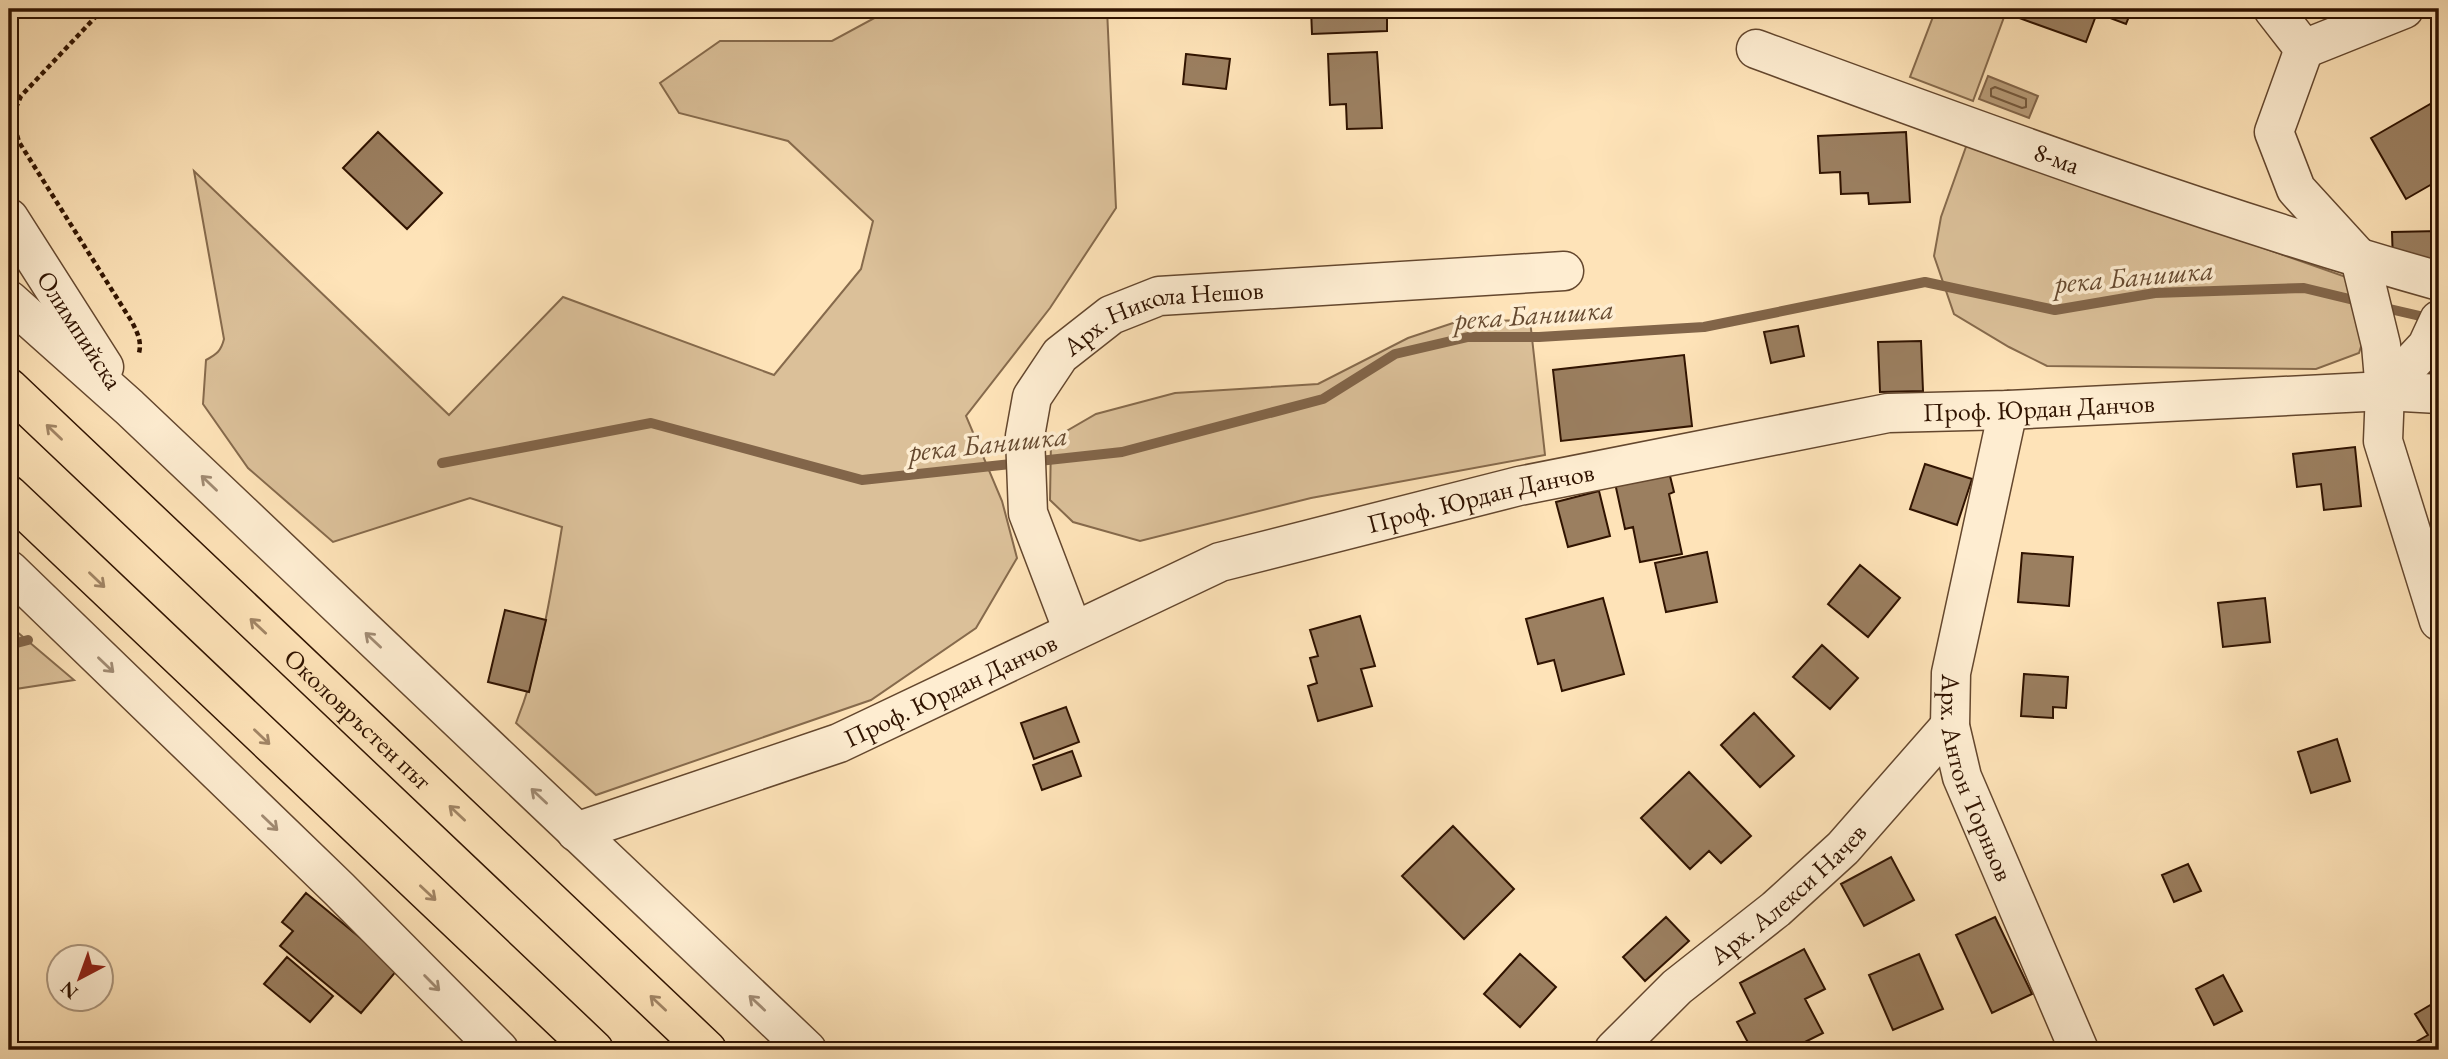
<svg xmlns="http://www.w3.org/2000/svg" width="2448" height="1059" font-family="'EB Garamond',serif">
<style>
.green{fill:#dbc099;stroke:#866a4c;stroke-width:2}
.water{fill:#b89c79;stroke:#826549;stroke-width:2}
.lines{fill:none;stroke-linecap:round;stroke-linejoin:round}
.shore{stroke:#74583c;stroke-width:2}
.stream{stroke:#826549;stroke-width:10}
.building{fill:#9b7f60;stroke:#301300;stroke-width:2}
.minor-casing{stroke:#64472e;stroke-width:41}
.highway-casing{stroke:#301300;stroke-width:41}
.path{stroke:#301300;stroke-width:4.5;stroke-dasharray:5 3.5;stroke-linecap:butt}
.minor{stroke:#feedd1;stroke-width:38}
.highway{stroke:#fee3b8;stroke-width:38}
.oneway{stroke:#a18565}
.oneway2{stroke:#a18b73}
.labels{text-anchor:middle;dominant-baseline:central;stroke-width:7;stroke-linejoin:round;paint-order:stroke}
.street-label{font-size:26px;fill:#301300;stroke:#feedd1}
.water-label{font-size:28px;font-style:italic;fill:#664a30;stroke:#feedd1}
</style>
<rect width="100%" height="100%" fill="#fee3b8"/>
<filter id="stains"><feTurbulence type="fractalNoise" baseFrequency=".00286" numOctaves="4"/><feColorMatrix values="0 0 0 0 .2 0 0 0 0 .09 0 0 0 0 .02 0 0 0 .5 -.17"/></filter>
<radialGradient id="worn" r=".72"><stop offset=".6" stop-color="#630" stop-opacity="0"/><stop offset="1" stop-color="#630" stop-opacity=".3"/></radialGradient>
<!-- green -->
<path class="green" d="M891 9H1107L1116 208 1050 308 966 416 1002 501 1017 558 976 628 871 700 596 795 516 723C541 660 551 593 562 527L470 498 333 542 248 468 203 404 206 360C217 354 221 351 224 339L194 171 449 415 563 297 774 375 861 269 873 221 788 141 679 113 660 83 720 41H832Z
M1936 9H2007L1973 101 1910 77Z
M1967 144 2346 277 2366 331 2359 353 2316 369 2047 366 2009 347 1954 314 1934 256 1941 217Z
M1530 320 1545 455 1311 498 1140 541 1073 522 1050 500 1051 440 1096 414 1175 393 1318 384 1408 338 1456 322Z
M9 625 74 680 9 690Z"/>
<!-- water -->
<path class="water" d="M1988 76 2038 96 2029 118 1979 99Z"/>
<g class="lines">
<!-- shore -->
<path class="shore" d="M1995 87 2026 99V107L2022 108 1991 96V89Z"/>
<!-- stream -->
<path class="stream" d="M2381 307 2433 319
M442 463 651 423 862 480 1122 452 1323 399 1395 354 1468 337H1539L1704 327 1925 282 2055 310 2155 293 2304 288 2362 302
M9 645 28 640"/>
</g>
<!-- building -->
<path class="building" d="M1311 9H1387V31L1312 34Z
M2022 9H2132L2126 24 2097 13 2086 42 2019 18Z
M1377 52 1382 128 1347 129 1346 104 1330 105 1328 54Z
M1186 54 1230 59 1226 89 1183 84Z
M2439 99V180L2406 199 2371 138Z
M378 132 442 193 407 229 343 168Z
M1906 132 1910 202 1869 204 1868 193 1841 194 1840 172 1820 173 1818 136Z
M2439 231V263H2393L2392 232Z
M1798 326 1804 356 1771 363 1764 332Z
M1921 341 1923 391 1880 392 1878 342Z
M1684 355 1692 426 1561 441 1553 370Z
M2355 447 2361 506 2324 510 2321 484 2297 487 2293 454Z
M1925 464 1972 479 1957 525 1910 509Z
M1669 472 1674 492 1669 494 1682 554 1640 562 1633 527 1625 529 1615 483Z
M1599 491 1610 536 1568 547 1556 502Z
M1707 552 1717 602 1666 612 1655 563Z
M2022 553 2073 557 2069 606 2018 602Z
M1860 565 1900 598 1868 637 1828 604Z
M1603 598 1624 674 1562 691 1554 660 1538 664 1526 619Z
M2265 598 2270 642 2223 647 2218 603Z
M505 610 546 620 529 692 488 682Z
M1360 616 1375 666 1361 669 1372 706 1318 721 1308 686 1317 683 1310 658 1318 656 1310 630Z
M1822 645 1858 678 1830 709 1793 677Z
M2024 674 2068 677 2066 708 2053 707V718L2021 716Z
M1066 707 1079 742 1034 759 1021 723Z
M1754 713 1794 756 1760 787 1721 745Z
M2337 739 2350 781 2311 793 2298 752Z
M1072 751 1081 776 1042 790 1033 765Z
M1689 772 1751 836 1721 863 1709 851 1690 869 1641 818Z
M1453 826 1514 889 1464 939 1402 876Z
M1891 857 1914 900 1864 926 1841 884Z
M2188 864 2201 891 2174 902 2162 875Z
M306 893 398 969 361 1013 280 946 293 931 282 922Z
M1666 917 1689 941 1645 981 1623 957Z
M1995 917 2032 994 1992 1013 1956 935Z
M1804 949 1825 989 1805 999 1823 1033 1789 1050H1752L1737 1022 1755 1013 1740 983Z
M1520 954 1556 987 1520 1027 1484 994Z
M1919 954 1943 1009 1893 1030 1869 975Z
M287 957 333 996 310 1022 264 984Z
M2223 975 2242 1011 2214 1025 2196 989Z
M2439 1000V1050H2409L2407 1047 2428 1035 2415 1014Z"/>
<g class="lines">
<!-- minor casing -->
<g class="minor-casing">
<g id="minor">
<path d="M2273 9 2304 49"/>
<path id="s1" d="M1756 49C1982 132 2208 216 2439 281"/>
<path d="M2304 49 2274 132 2296 189 2360 259 2381 345 2385 391 2383 441 2439 621"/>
<path d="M2304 49 2404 9"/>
<path d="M9 218 104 367"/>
<path d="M9 300 129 407 807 1050"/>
<path d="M2385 391 2427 346 2439 320"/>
<path id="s2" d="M2008 410 1951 673 1950 726 1962 777 2079 1050"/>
<path d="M9 570 339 889 499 1050"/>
<path id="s3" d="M1073 631 1028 513 1025 436 1032 397 1060 355 1111 315 1159 296 1564 271"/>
<path id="s4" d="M576 832 839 743 1220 562 1519 486 1888 413 2008 410 2385 391 2439 394"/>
<path id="s5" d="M1614 1050 1677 987 1776 909 1843 848 1950 726"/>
</g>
</g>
<!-- highway casing -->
<g class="highway-casing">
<g id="highway">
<path id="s6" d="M9 388 707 1050"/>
<path d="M9 495 594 1050"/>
</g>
</g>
<!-- path -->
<path class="path" d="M103 9 21 96 12 117 19 142 132 322C137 332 142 341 139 353"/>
<!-- minor -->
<use href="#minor" class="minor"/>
<!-- highway -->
<use href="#highway" class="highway"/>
</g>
<!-- one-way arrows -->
<defs><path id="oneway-shaft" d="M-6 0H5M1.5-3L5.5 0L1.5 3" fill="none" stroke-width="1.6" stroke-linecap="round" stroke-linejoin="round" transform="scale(1.75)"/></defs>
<g class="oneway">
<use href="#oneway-shaft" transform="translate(54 432) rotate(-136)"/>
<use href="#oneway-shaft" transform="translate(97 580) rotate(44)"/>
<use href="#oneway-shaft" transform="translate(258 626) rotate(-137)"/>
<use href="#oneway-shaft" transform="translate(262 737) rotate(44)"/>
<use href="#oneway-shaft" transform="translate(457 813) rotate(-137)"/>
<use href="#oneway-shaft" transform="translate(428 893) rotate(43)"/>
<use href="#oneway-shaft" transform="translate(658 1003) rotate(-137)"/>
</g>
<g class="oneway2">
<use href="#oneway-shaft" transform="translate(209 483) rotate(-136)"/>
<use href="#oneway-shaft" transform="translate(373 640) rotate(-137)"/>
<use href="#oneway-shaft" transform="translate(106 665) rotate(44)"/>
<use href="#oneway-shaft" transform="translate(539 796) rotate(-137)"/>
<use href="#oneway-shaft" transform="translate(270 823) rotate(44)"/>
<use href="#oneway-shaft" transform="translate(432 983) rotate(45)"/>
<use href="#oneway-shaft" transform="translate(757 1003) rotate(-137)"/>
</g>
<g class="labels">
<!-- street labels -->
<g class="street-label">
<text stroke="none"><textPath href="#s1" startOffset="320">8-ма</textPath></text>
<text stroke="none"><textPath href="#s3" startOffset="408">Арх. Никола Нешов</textPath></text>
<text transform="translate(80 330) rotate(57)">Олимпийска</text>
<text stroke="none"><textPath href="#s4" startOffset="1535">Проф. Юрдан Данчов</textPath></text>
<text stroke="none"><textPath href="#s4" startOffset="968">Проф. Юрдан Данчов</textPath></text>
<text stroke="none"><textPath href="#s4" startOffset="401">Проф. Юрдан Данчов</textPath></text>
<text stroke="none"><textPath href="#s6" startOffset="481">Околовръстен път</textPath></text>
<text stroke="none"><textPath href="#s2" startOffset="378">Арх. Антон Торньов</textPath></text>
<text stroke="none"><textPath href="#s5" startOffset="234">Арх. Алекси Начев</textPath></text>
</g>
<!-- water labels -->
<g class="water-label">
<text transform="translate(2134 276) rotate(-5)">река Банишка</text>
<text transform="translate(1534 314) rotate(-4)">река Банишка</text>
<text transform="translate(988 443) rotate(-6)">река Банишка</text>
</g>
</g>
<!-- margin -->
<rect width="2448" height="1059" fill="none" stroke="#fee3b8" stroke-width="35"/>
<rect x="10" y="10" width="2427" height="1038" fill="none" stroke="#301300" stroke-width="3.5"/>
<rect x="18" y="18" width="2413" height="1024" fill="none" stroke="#301300" stroke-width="2"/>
<!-- north arrow -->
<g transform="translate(80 978) rotate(221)"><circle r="33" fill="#feedd1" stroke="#ac967d" stroke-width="2"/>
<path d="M0-5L12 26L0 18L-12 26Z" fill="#8f2418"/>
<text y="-10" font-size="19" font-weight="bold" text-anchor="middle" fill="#301300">N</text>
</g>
<rect width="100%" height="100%" filter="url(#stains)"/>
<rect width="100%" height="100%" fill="url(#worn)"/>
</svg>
